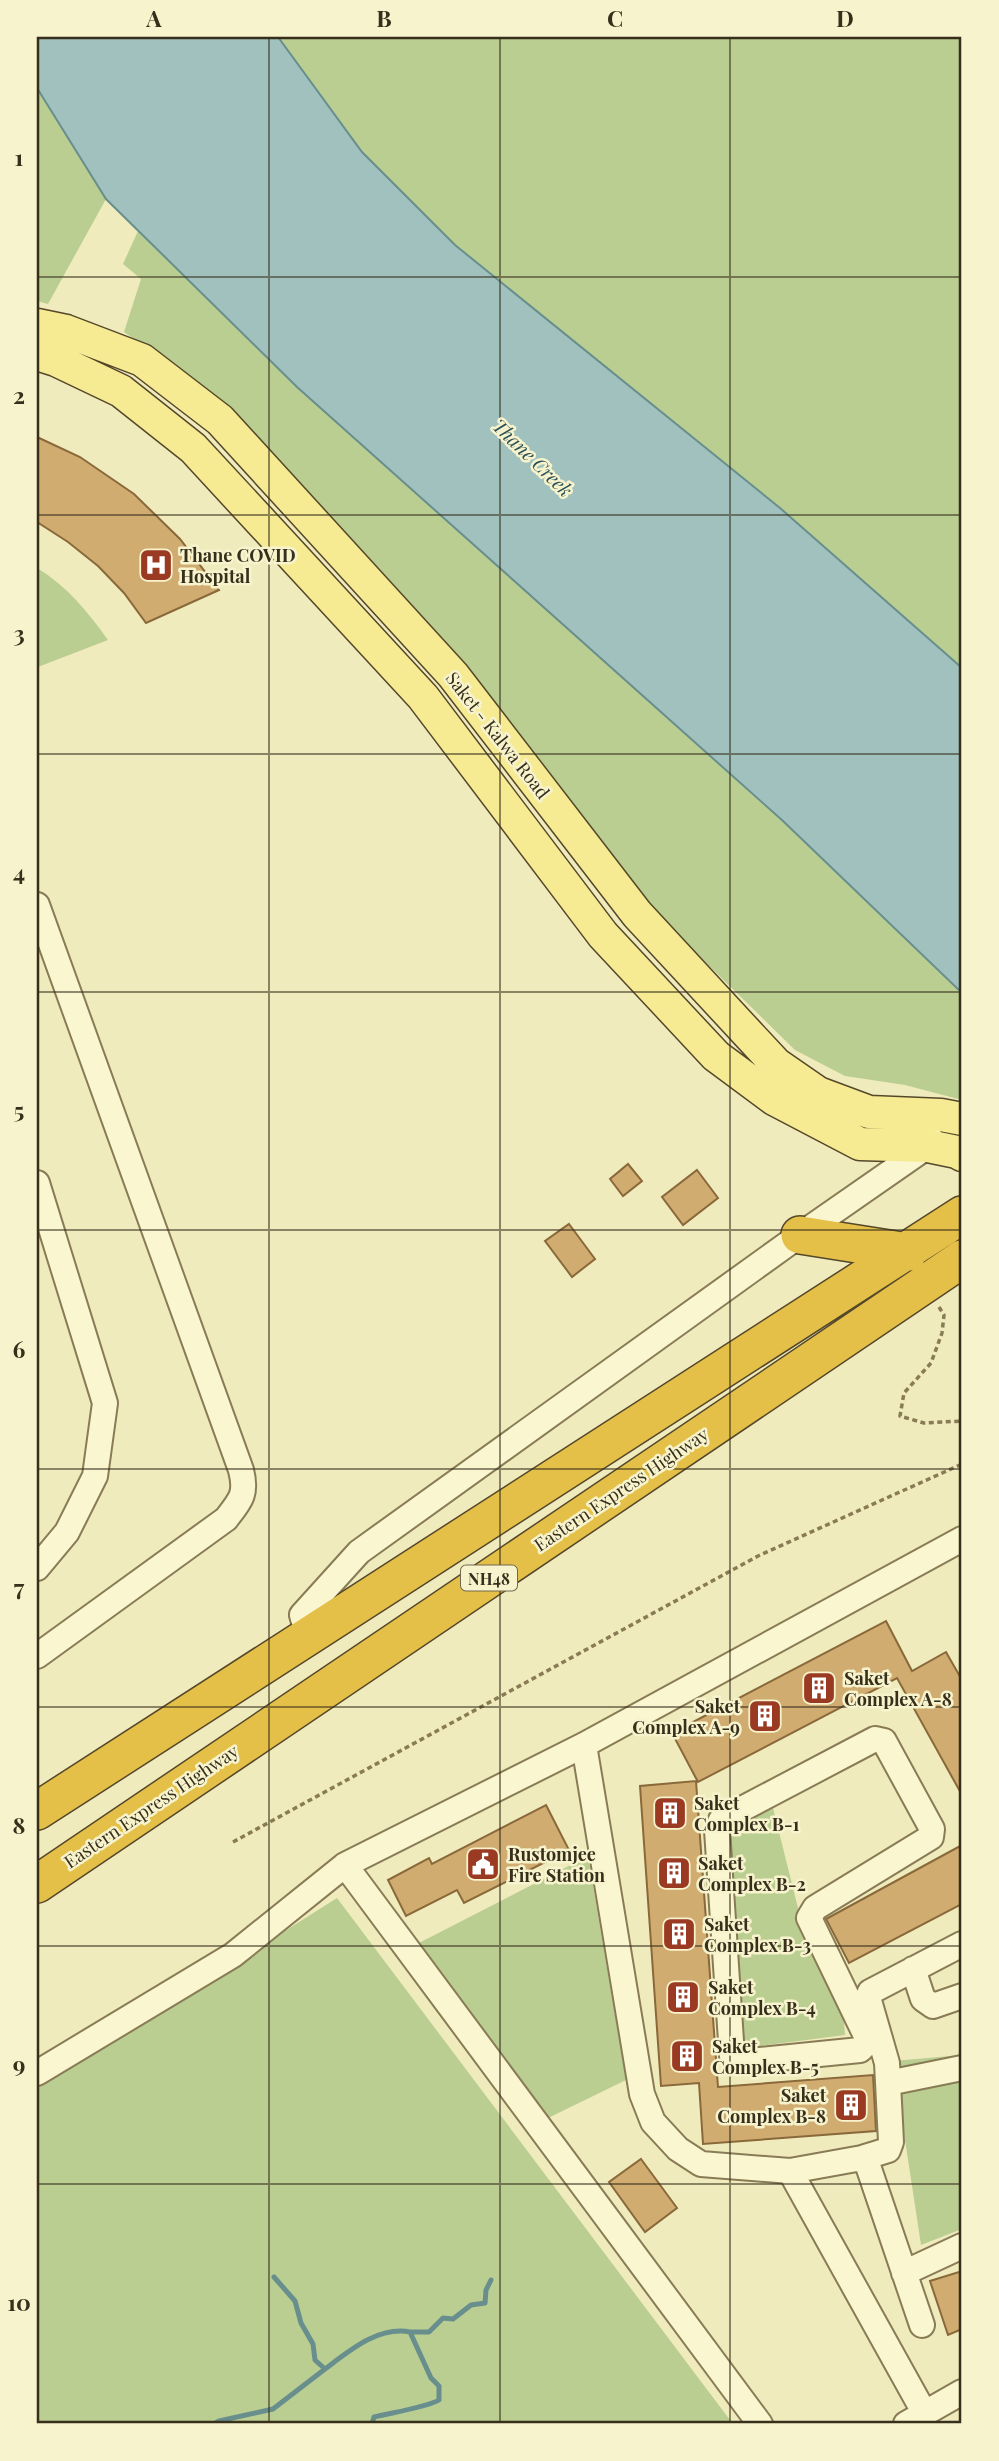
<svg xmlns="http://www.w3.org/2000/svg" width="999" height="2461" font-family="'Playfair Display',serif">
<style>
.green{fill:#bace91}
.water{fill:#a1c1be;stroke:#688f8d;stroke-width:2}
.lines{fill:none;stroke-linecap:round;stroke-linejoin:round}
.stream{stroke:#688f8d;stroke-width:5}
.building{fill:#d0ac71;stroke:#89693a;stroke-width:2}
.minor-casing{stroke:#887b55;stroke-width:28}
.major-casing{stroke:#55472a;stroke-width:35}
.highway-casing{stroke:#55472a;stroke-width:40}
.path{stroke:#887b55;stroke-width:3.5;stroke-dasharray:5 3.5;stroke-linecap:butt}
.minor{stroke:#faf6d0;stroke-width:24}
.major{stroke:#f6eb92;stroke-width:32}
.highway{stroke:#e5c048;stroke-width:37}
.grid{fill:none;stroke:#372e1b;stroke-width:2;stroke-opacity:0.55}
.labels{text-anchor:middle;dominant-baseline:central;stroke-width:5;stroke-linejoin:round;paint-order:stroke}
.shield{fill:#f7f3cd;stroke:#716950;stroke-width:2}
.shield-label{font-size:16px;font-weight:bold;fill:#372e1b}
.poi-label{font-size:18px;font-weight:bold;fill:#372e1b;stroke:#f7f3cd;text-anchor:start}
.street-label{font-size:18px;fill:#372e1b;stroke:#f7f3cd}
.water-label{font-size:19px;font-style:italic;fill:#295157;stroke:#f7f3cd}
.neatline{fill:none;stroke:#372e1b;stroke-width:2.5}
.grid-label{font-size:23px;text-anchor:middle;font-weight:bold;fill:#372e1b}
</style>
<rect width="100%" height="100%" fill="#f0ebbd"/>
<!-- green -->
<path class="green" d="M278 37H962V668L780 508 455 245 362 152Z
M37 88 106 199 48 304 37 301Z
M138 231 297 387 783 821 962 993V1100L905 1085 845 1076 795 1050 652 910 466 666 191 378 124 332 141 279 123 264Z
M37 568C67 586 88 612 108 640L38 667Z
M772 1804 802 1924 843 2010 845 2035 738 2049 729 1832Z
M588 1856 626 2080 544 2120 415 1945Z
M337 1898 733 2424H37V2088Z
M962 2055V2229L921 2245 893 2061Z"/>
<!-- water -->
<path class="water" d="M37 37H278L362 152 455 245 780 508 962 668V993L783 821 297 387 106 199 37 88Z"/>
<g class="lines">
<!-- stream -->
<path class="stream" d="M274 2277 295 2301 301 2323 313 2344 315 2360 325 2369C349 2351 378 2326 410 2332L431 2378 439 2386V2400C428 2407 390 2413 374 2417L372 2424
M410 2332H429L443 2318 453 2319 471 2305 485 2303 486 2290 491 2280
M214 2424 219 2421 273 2409 325 2369"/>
</g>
<!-- building -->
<path class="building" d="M37 437 80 457 134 494 180 539 219 590 146 623 124 593 98 566 68 542 37 522Z
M628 1164 642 1181 623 1196 610 1179Z
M697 1170 718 1198 683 1225 662 1197Z
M569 1224 595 1259 572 1277 545 1241Z
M886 1621 912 1671 946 1652 962 1680V1795L897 1678 698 1782 672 1733Z
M696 1781 718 2087 873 2075 876 2131 703 2144 699 2083 661 2086 640 1786Z
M546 1805 569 1850 464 1903 457 1890 406 1916 388 1880 429 1858 432 1864Z
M962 1845V1904L849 1963 826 1919Z
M641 2159 677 2208 645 2232 609 2182Z
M962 2271V2329L948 2335 930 2281Z"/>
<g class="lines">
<!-- minor casing -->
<g class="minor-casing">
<path id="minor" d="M37 905 241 1470C247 1494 241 1500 226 1519L37 1656
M37 1183 105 1403 95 1476 67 1532 37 1568
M308 1636 302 1615 359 1552 800 1235 928 1146 931 1139
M584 1745 642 2094 653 2122 678 2149 701 2164 790 2171 925 2414
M345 1865 760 2424
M913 1969 923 1999 933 2006 962 1996
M869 2042 809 1918 815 1908 931 1837 932 1829 884 1741 875 1739 721 1820 717 1830 732 2056 739 2062 860 2050 878 2032
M37 2073 233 1955 345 1865 584 1745 962 1539
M888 2083 962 2068
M865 2157 922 2325
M790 2171 862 2158 888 2150 891 2142 887 2063 868 1997 870 1992 962 1944
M904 2273 962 2246
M906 2424 962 2392"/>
</g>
<!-- major casing -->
<g class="major-casing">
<path id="major" d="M37 325 66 331 142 360 220 420 453 675 637 914 776 1064 818 1093 869 1112 941 1115 962 1119
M37 354 56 360 121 391 193 448 423 697 603 935 716 1056 774 1099 860 1144 928 1146 957 1152 962 1155"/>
</g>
<!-- highway casing -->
<g class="highway-casing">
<path id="highway" d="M800 1235 908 1252
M37 1811 962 1215
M37 1884 962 1259"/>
</g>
<!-- path -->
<path class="path" d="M939 1307 944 1315 942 1333 931 1363 904 1393 900 1416 924 1423 962 1421
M233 1842 758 1556 962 1464"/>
<!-- minor -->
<use href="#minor" class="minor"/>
<!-- major -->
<use href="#major" class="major"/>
<!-- highway -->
<use href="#highway" class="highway"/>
</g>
<!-- grid -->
<path class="grid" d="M269 37V2424M500 37V2424M730 37V2424M37 277H962M37 515H962M37 754H962M37 992H962M37 1230H962M37 1469H962M37 1707H962M37 1946H962M37 2184H962"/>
<!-- icons -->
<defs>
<g id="hospital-square" transform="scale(1.75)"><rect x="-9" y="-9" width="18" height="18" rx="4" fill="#9a3a22" stroke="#f7f3cd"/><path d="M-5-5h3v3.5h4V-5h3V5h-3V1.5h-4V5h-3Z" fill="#fff"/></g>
<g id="building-square" transform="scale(1.75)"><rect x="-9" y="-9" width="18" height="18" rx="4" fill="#9a3a22" stroke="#f7f3cd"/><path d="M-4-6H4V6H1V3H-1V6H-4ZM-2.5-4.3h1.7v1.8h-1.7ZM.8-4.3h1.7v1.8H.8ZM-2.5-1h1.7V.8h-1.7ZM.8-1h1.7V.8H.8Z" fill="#fff"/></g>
<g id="civic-square" transform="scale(1.75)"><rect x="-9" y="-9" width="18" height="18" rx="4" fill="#9a3a22" stroke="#f7f3cd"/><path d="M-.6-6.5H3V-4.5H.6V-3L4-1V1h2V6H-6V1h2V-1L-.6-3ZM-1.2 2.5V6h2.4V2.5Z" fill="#fff"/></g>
</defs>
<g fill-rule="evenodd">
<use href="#hospital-square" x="156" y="565"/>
<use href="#building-square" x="819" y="1688"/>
<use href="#building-square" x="765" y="1716"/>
<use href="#building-square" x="670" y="1813"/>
<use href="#civic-square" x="483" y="1864"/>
<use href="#building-square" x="674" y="1873"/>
<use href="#building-square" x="679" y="1934"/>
<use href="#building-square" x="683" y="1997"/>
<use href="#building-square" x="687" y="2056"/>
<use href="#building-square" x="851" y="2105"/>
</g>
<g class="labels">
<!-- shield labels -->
<rect class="shield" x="461" y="1565.5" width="56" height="25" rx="5"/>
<g class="shield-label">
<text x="489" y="1578">NH48</text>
</g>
<!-- poi labels -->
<g class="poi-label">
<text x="180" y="555">Thane COVID<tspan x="180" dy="21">Hospital</tspan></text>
<text x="844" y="1678">Saket<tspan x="844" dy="21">Complex A-8</tspan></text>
<text x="740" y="1706" text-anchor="end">Saket<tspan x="740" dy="21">Complex A-9</tspan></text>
<text x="694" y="1803">Saket<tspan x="694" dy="21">Complex B-1</tspan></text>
<text x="508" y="1854">Rustomjee<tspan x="508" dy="21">Fire Station</tspan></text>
<text x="698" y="1863">Saket<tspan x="698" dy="21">Complex B-2</tspan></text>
<text x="704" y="1924">Saket<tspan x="704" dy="21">Complex B-3</tspan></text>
<text x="708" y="1987">Saket<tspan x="708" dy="21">Complex B-4</tspan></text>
<text x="712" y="2046">Saket<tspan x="712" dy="21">Complex B-5</tspan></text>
<text x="826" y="2095" text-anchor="end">Saket<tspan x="826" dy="21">Complex B-8</tspan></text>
</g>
<!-- street labels -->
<g class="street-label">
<text transform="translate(498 735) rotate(52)">Saket - Kalwa Road</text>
<text transform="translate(621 1489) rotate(-34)">Eastern Express Highway</text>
<text transform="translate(151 1806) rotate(-34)">Eastern Express Highway</text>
</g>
<!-- water labels -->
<g class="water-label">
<text transform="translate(533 457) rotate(44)">Thane Creek</text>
</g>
</g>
<!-- border -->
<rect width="999" height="2461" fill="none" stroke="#f7f3cd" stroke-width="77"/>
<rect x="38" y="38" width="922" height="2384" class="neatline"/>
<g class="grid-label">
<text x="154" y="27">A</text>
<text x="384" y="27">B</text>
<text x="615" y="27">C</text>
<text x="845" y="27">D</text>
<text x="19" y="166">1</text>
<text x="19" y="404">2</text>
<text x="19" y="642">3</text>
<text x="19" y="881">4</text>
<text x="19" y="1119">5</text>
<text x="19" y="1358">6</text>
<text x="19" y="1596">7</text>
<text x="19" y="1834">8</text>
<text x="19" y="2073">9</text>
<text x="19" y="2311">10</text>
</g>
</svg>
